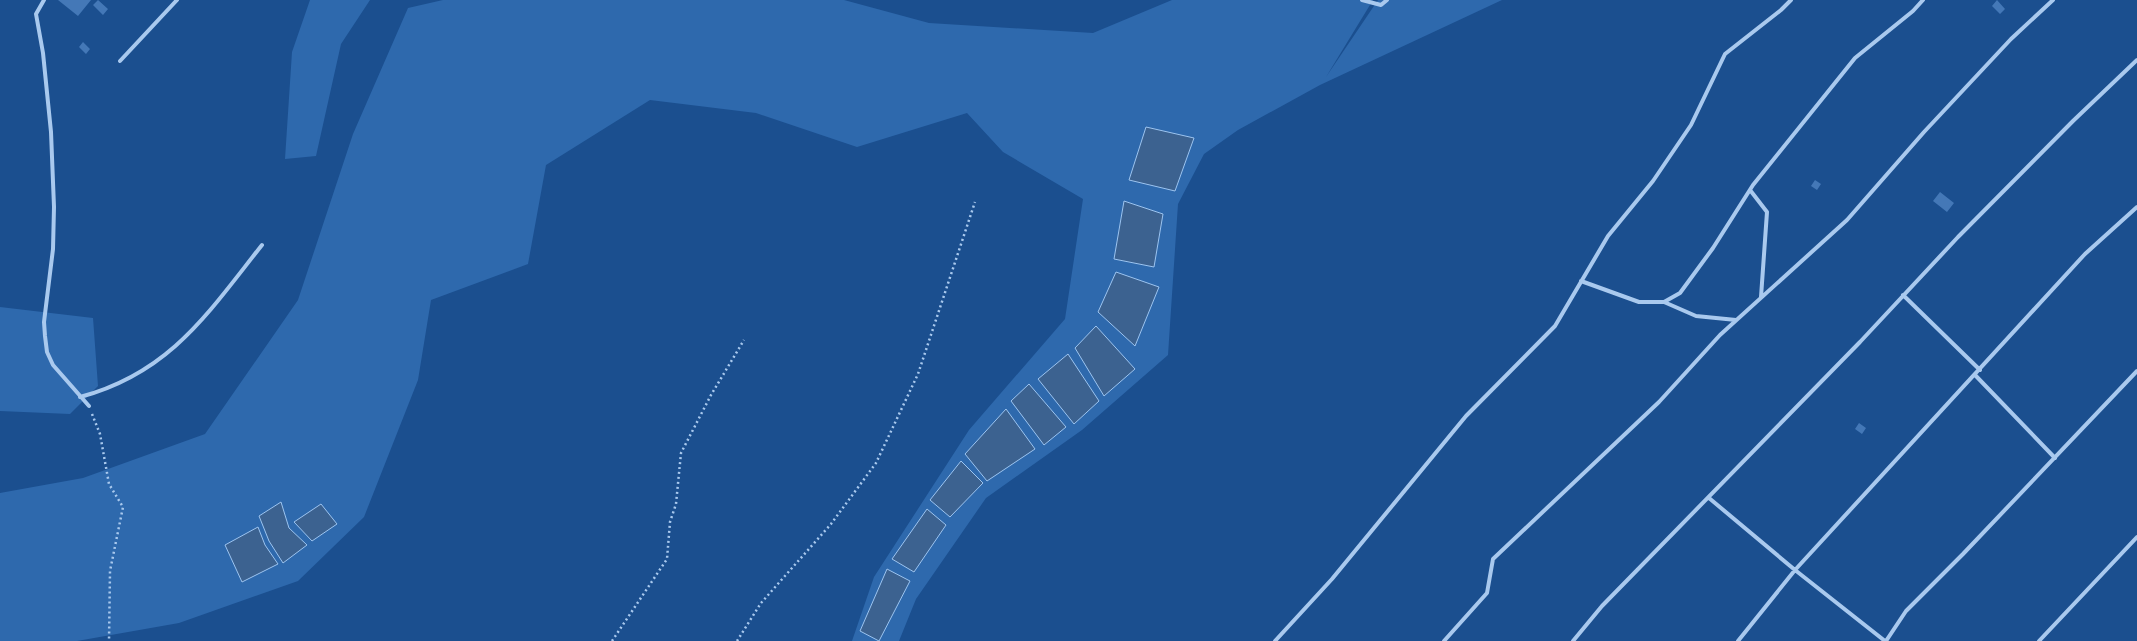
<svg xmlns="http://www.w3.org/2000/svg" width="2137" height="641" font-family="Signika,sans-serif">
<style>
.green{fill:#2e69ad}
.water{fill:#3c6290;stroke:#9cc4f0}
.building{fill:#4478b7}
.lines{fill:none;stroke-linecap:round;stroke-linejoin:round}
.path{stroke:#a9c9ee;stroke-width:2.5;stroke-dasharray:2 3;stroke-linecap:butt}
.street{stroke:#a9c9ee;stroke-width:4}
</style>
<rect width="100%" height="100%" fill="#1b4f8f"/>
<!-- green -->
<path class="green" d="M310 0H370L341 44 316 156 285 159 292 52Z
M443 0H844L929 23 1093 33 1172 0H1373L1326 77 1378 0H1502L1320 85 1238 130 1204 154 1178 204 1168 355 1082 430 986 498 916 599 899 641H852L874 577 969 430 1065 319 1083 199 1003 152 967 113 857 147 756 113 650 100 546 165 528 264 431 300 418 380 364 517 298 581 179 623 77 641H0V493L83 478 205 434 298 300 353 134 408 8Z
M0 307 93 318 98 386 70 414 0 411Z"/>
<!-- water -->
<path class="water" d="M1146 127 1194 138 1175 191 1129 180Z
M1124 201 1163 214 1154 267 1114 259Z
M1116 272 1159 287 1135 346 1098 312Z
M1096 326 1135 369 1104 396 1075 348Z
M1068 354 1099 401 1074 424 1038 379Z
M1029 384 1066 427 1044 445 1011 401Z
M1006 409 1035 449 987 481 965 454Z
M961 461 983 483 950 517 930 500Z
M281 502 289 528 307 545 283 563 269 541 259 516Z
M321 504 337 524 312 541 294 522Z
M927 509 946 525 914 572 892 559Z
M258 527 265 545 278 564 242 582 225 545Z
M887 569 910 581 879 641 860 631Z"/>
<!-- building -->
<path class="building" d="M58 0H91L78 16Z
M98 0 108 9 103 15 93 5Z
M1997 0 2005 9 2000 14 1992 6Z
M83 42 90 49 86 54 79 47Z
M1815 180 1821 184 1817 190 1811 186Z
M1940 192 1954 203 1947 212 1933 201Z
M1859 423 1866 428 1862 434 1855 429Z"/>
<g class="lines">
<!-- path -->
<path class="path" d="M92 414 100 434 109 484 123 507 110 571 109 641
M612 641 667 559 670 522 676 504 681 453 711 395 744 340
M737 641 761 603 831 524 876 463 918 374 975 202"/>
<!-- street -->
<path class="street" d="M44 0 36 14 43 53 51 132 54 207 53 249 44 322 45 336 47 352 53 365 89 406
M1362 0 1381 5 1387 0
M120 61 177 0
M1750 190 1767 212 1761 297
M1581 281 1639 302H1664L1696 316 1736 320
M1903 295 1980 370
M1664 302 1680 293 1713 248 1753 185 1855 58 1913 11 1923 0
M1975 375 2055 458
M80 397C170 373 208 313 262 245
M1709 498 1795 570 1885 641
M1275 641 1332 579 1466 416 1555 326 1608 236 1653 181 1691 125 1725 54 1781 10 1791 0
M1444 641 1487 593 1493 559 1659 402 1720 335 1847 220 1924 132 2011 39 2053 0
M1573 641 1602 606 1860 342 1958 237 2073 121 2137 60
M1738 641 1795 570 2085 254 2137 207
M1886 641 1906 611 1963 554 2137 371
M2039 641 2137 537"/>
</g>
</svg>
